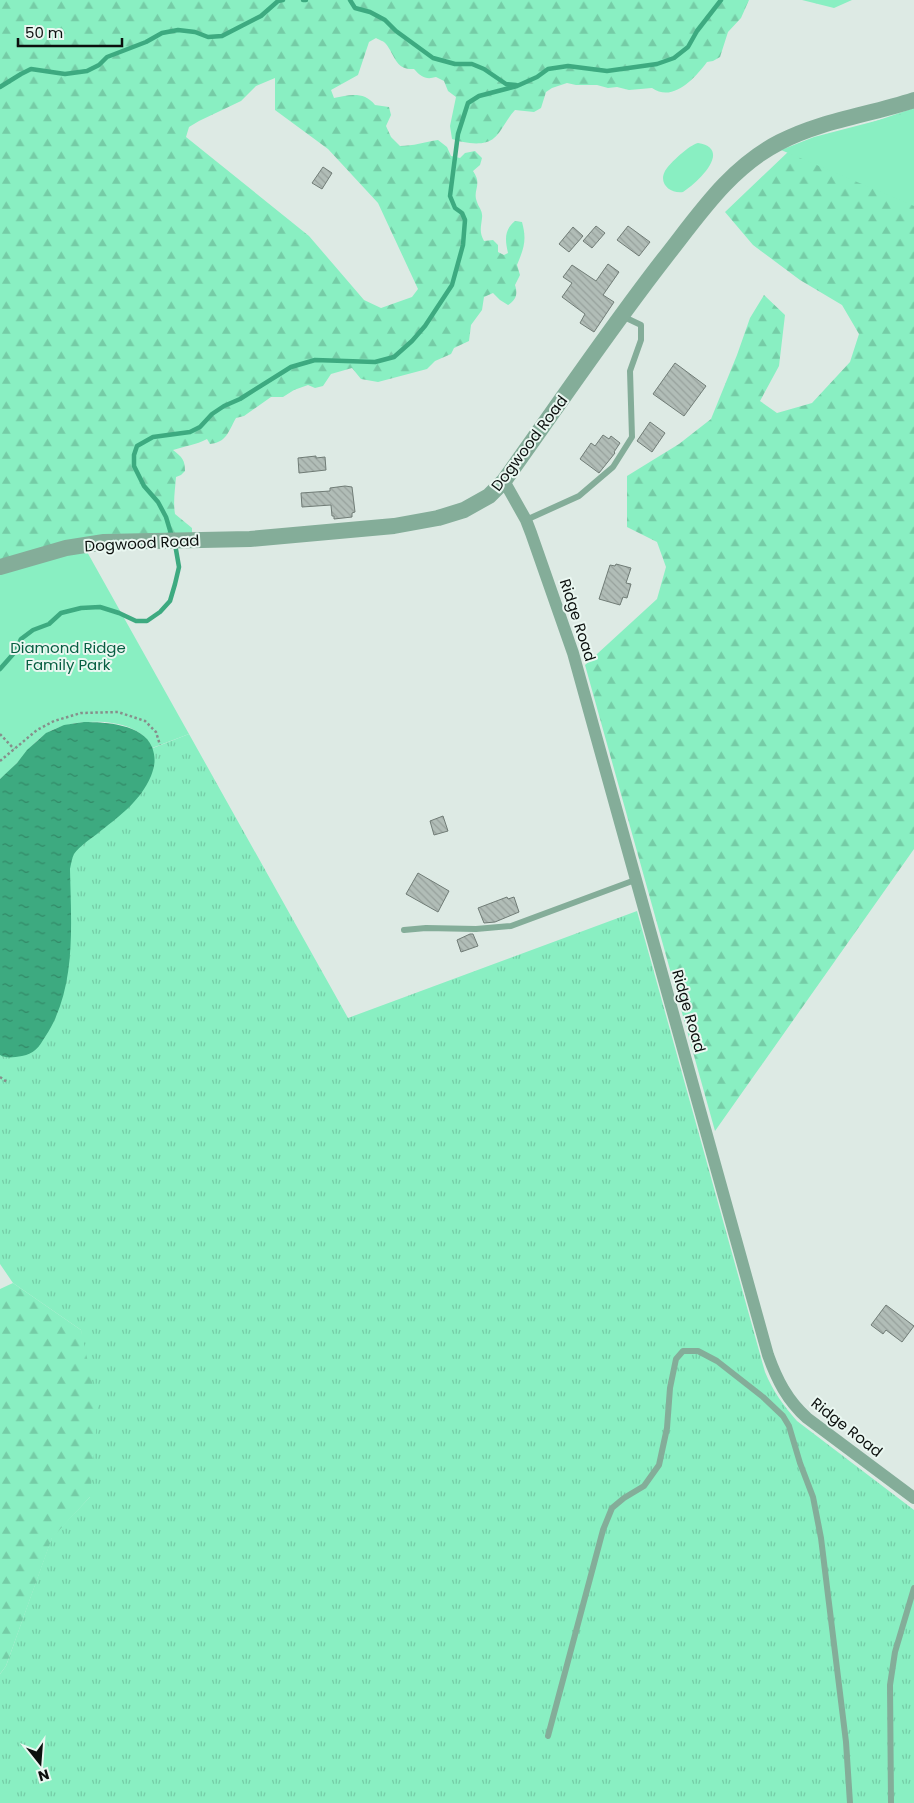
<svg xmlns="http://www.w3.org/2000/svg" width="914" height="1803" font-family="Poppins,sans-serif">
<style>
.grass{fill:url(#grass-tufts)}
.forest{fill:url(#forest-firs);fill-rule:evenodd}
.park{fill:#89efc2}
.water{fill:url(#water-ripples)}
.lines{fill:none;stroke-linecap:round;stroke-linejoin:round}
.stream{stroke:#3daa80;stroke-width:4.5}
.building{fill:url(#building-back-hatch);stroke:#707c76}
.path{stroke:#868f8b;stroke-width:2.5;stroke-dasharray:2.5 2.5;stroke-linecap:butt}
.service{stroke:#84ad99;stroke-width:6}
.minor{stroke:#84ad99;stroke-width:12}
.tertiary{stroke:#84ad99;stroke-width:16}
.labels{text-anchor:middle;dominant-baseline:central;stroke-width:4;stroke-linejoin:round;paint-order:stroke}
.street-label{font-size:15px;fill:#0c100e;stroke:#eaf7f1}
.park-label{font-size:15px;fill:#075e42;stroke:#eaf7f1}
</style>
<defs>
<pattern id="grass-tufts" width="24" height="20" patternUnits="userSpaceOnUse" patternTransform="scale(1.25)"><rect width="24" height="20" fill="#89efc2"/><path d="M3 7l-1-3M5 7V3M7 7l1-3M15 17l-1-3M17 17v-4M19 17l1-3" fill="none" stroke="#75cca6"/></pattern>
<pattern id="forest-firs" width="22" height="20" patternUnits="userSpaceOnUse" patternTransform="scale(1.25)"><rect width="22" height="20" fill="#89efc2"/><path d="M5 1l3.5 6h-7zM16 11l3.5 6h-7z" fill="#75cca6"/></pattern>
<pattern id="water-ripples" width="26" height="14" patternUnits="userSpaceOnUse" patternTransform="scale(1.25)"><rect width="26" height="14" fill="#3daa80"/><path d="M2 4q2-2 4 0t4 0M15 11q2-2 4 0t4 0" fill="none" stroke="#328967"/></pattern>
<pattern id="building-back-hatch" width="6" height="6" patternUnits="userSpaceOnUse" patternTransform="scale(1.25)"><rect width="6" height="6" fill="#b1bdb7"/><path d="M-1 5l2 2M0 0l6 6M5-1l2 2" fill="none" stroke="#97a19c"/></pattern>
</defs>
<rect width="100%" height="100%" fill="#ddeae4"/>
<!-- grass -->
<path class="grass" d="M802 0H852L834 8Z
M189 734 348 1018 637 911 765 1372C773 1391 783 1405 797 1421L914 1510V1803H0V1674L6 1666 52 1537 90 1497 81 1330 13 1283 0 1264V779L150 742 153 748Z"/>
<!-- forest -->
<path class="forest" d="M0 0H749L741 18 728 32 720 57 713 61 707 62C695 78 673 103 652 88L629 90 617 87 608 88 597 85H576L567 83 552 88 546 92 541 108 534 112 515 110C508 117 500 134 494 138 484 147 464 143 452 139L450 126 456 97 448 91 444 81 436 77C426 80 421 77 414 69 395 70 395 55 386 44 384 41 379 40 376 38L369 42 358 75 331 90 334 98C349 95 364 91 375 105L389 107 391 115 386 126 391 137 400 146C413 146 425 142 438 140L447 147 451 156 460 158 465 153 475 151 482 158 480 165 473 171C483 185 472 190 477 202 479 208 483 211 482 218 481 227 479 232 484 241L493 240 498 245V252L504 255 508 253C505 240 504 230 515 221L522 222C527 240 524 248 517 265L520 275 515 285C518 294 516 300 508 305L500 300 493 293 484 297 482 310 471 325 469 341 454 348 451 354 435 361 427 369 378 382 361 379 352 368 331 374 323 386 315 388 308 385 294 390 283 397H271L244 416 236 418C228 432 227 442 210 444L207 439C196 445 185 446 173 450 182 457 185 460 185 471L181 475 176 477C175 490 173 502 175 514L192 528V533L0 561ZM275 78V110L328 149 378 203 418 289 412 297 381 308 364 300 309 236 186 137 189 127 199 121 241 101 256 86Z
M914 108V849L715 1131 585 665 657 599 666 567 657 542 627 527V476L679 444 711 419 737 355 750 318 764 295 785 315 779 366 760 401 777 413 812 403 850 362 859 334 842 305 800 280 753 245 725 212 789 151Z
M13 1283 81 1330 98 1409 90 1497 52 1538 6 1666 0 1674V1289Z"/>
<!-- park -->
<path class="park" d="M914 111V206L781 150 814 137Z
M698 143C734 149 696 184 683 192 671 194 658 184 665 171 670 163 689 145 698 143Z
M86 550 189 734 152 748C139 715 72 717 47 733 34 741 27 753 17 763 12 769 6 774 0 779V574Z"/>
<!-- water -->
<path class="water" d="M84 722C105 722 143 724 152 747 156 758 155 766 151 776 140 802 118 817 97 834 89 840 80 846 74 854 72 858 71 864 70 869 71 925 77 989 45 1037 39 1047 34 1054 22 1056 14 1057 7 1059 0 1055V779L17 763 27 750 46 733 64 725Z"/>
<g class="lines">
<!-- stream -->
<path class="stream" d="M303 0H306
M350 0 355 8 370 12 385 20 396 31 433 58 455 64H472L484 69 506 84 516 85
M0 87 21 74 31 69 65 74 87 71 99 65 107 57 146 42 162 33 178 30 195 32 208 37 222 36 261 16 278 1 283 0
M172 537 166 517 158 502 144 486 134 466V455L137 446 153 437 190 432 200 427 212 414 224 406 240 399 291 367 315 360 375 362 394 357 412 341 425 326 452 285 463 245 465 220 462 213 455 208 450 196 458 134 468 103 479 96 517 86 537 77 548 69 568 66 607 71 657 64 674 58 688 47 697 31 721 0
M0 669 15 652 21 639 33 630 49 624 61 613 81 608 100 607 119 613 136 621H147L160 612 170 601 175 584 179 567 175 544"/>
</g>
<!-- building -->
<path class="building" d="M323 167 332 173 322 189 312 183Z
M596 226 605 233 592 248 583 241Z
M628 226 650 242 639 256 617 240Z
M573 227 583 236 569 252 559 244Z
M608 264 619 272 603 295 614 302 594 332 580 323 585 314 562 297 572 283 563 277 572 265 596 281Z
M675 363 706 386 684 416 653 394Z
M650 422 665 433 652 452 637 441Z
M603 435 609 439 611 436 620 443 614 452 615 453 599 473 580 459 591 443 595 446Z
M316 456V458L325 457 326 470 299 473 298 458Z
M345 486 352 487 355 512 352 513V517L334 519V516H332L331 505 302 507 301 493 330 491V488Z
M616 564 631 568 626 583 631 584 627 598 623 597 620 605 599 599 610 565 615 566Z
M443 816 448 831 434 835 430 821Z
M418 873 449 891 438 912 406 894Z
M507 897 508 899 514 897 519 912 495 922 484 923 478 908Z
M470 934H473L478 946 461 952 457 940Z
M886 1305 914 1326 902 1342 886 1330 883 1334 871 1325Z"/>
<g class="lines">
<!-- path -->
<path class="path" d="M0 734 14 749
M0 761 37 730 54 721 81 713 118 712 145 721 156 732 160 745
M0 1077 7 1082"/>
<!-- service -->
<path class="service" d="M526 520 579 496 613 467 632 437 630 371 641 340V325L622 316
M404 930 426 928 476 929 511 926 635 880
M548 1736 603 1530 612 1508 624 1498 644 1486 659 1465 667 1428 670 1388 676 1359 683 1351H698L717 1361 763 1397 783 1416 789 1426 800 1463 813 1497 821 1538 846 1742 850 1803
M891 1803 890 1685 895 1652 914 1588"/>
<!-- minor -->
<path class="minor" d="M504 481 526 520 531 533 573 653 768 1355C777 1380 787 1400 807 1418L914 1498"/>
<!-- tertiary -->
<path class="tertiary" d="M0 567 66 548 104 542 250 539 394 526 438 518 464 510 489 496 504 481C557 407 608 331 664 259 698 216 729 168 780 142 823 120 869 115 914 100"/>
</g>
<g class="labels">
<!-- street labels -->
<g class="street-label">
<text transform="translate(529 443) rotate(-53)">Dogwood Road</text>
<text transform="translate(142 543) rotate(-3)">Dogwood Road</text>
<text transform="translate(578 620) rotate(72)">Ridge Road</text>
<text transform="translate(689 1011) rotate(74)">Ridge Road</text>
<text transform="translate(847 1427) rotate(38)">Ridge Road</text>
</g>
<!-- park labels -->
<g class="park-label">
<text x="68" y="647">Diamond Ridge<tspan x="68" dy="17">Family Park</tspan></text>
</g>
</g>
<!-- north arrow -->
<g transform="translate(40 1763) rotate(163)" stroke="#eaf7f1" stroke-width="4" paint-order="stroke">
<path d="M0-4L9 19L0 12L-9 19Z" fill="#0c100e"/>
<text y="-8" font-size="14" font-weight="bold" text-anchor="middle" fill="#0c100e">N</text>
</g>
<!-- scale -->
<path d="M18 38v8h104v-8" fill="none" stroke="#0c100e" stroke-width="2.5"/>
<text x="25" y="38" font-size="15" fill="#0c100e" stroke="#eaf7f1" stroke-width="4" paint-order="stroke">50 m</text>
</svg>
